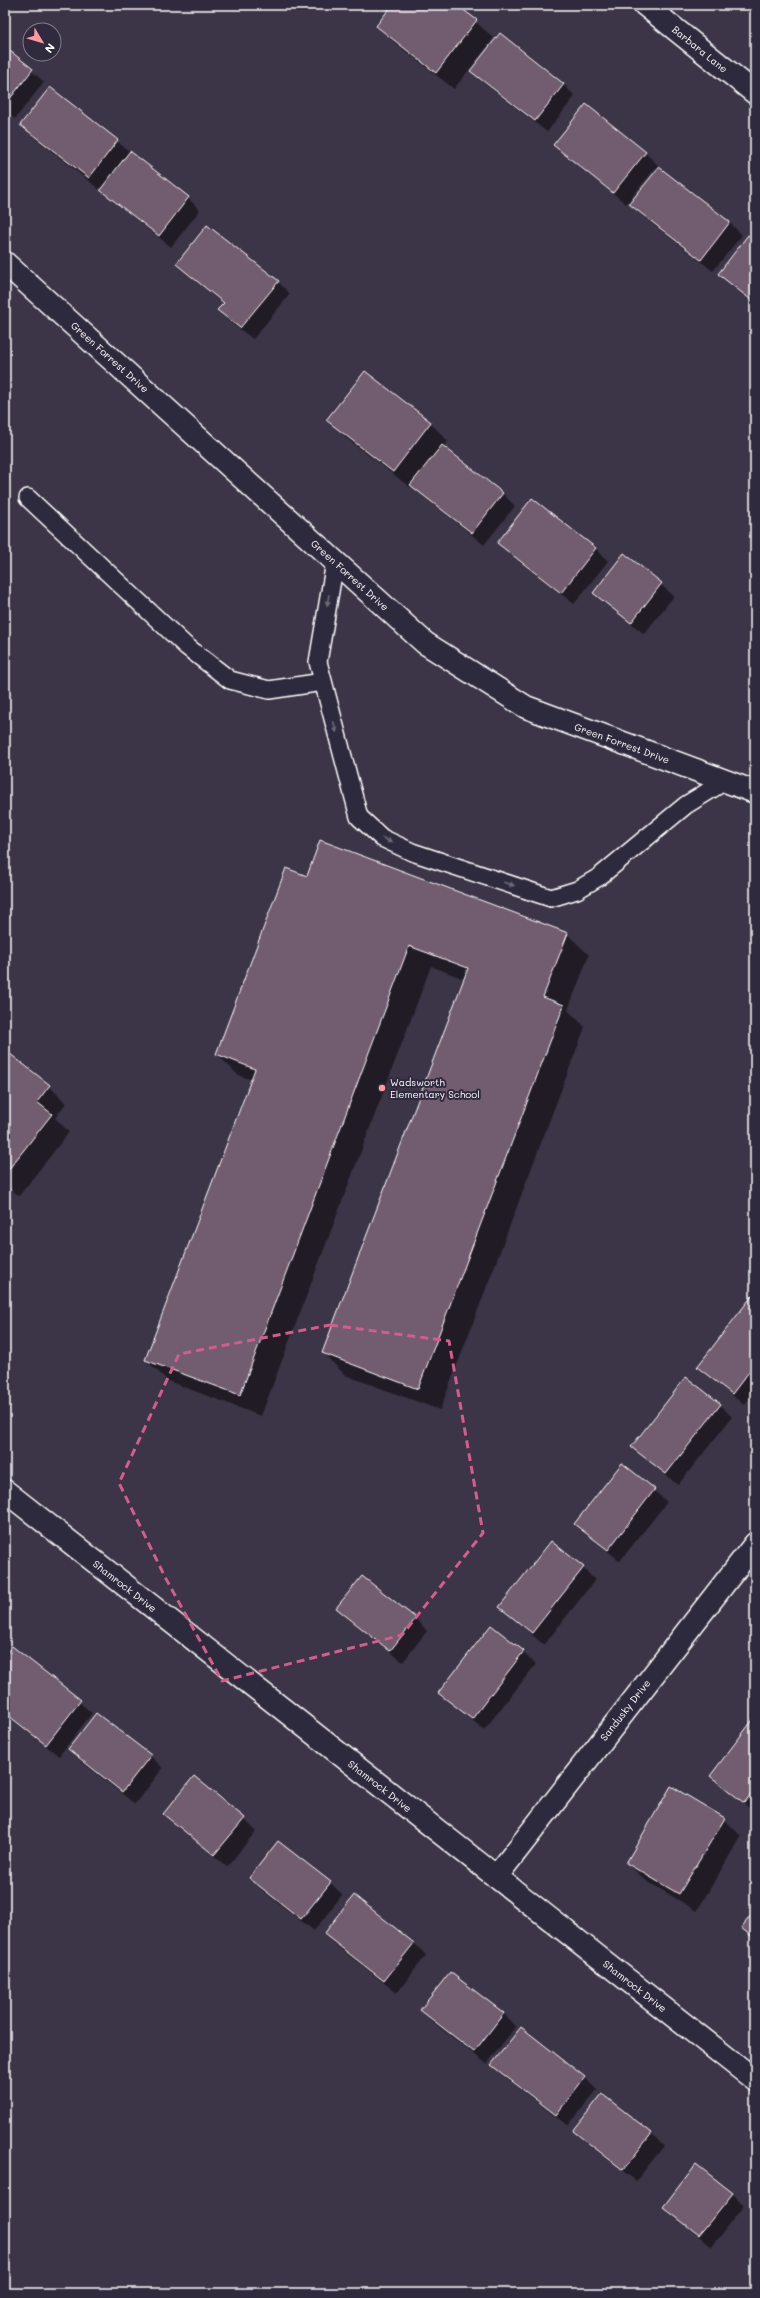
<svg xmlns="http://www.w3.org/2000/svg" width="760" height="2298" font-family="Mali,sans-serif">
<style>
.shadow{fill:#0007}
.building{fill:#725c6f;stroke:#fff}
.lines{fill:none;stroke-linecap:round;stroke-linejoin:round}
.service-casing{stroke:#fff;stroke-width:20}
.minor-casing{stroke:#fff;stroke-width:25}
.service{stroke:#2f2a3d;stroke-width:17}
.minor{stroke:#2f2a3d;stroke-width:22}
.oneway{fill:#6d6a77}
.marked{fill:none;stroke:#d45d8c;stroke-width:3;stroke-dasharray:8 5;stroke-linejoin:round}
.poi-dot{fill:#ff9aa2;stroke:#2f2a3d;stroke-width:1.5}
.labels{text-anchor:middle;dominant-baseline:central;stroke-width:4;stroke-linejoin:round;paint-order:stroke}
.street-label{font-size:10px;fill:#fff;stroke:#2f2a3d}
.poi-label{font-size:10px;fill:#fff;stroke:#2f2a3d;text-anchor:start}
</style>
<rect width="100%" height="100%" fill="#3c3447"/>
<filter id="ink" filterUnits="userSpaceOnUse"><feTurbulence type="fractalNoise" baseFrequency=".025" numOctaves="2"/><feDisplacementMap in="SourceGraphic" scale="8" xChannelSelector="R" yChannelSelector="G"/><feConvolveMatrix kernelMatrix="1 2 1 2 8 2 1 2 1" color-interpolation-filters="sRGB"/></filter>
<g filter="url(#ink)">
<!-- shadow -->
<path class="shadow" d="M373 5H386L381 11Z
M394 5H456L494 38 454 89 395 43 377 26Z
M5 48 44 82 15 119 5 111Z
M472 71 563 84 575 96 547 132 484 83Z
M50 88 188 198 200 210 171 247 34 137 21 124Z
M555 145 645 153 658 165 626 204Z
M659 168 730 223 742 235 713 271 643 216 631 204Z
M755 242V304L719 273Z
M177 264 278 282 290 294 253 339 230 322 218 310 224 304Z
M365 372 430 423 448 441 443 447 503 494 515 506 484 545 412 486 411 488 345 437 328 420Z
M5 415 8 418 5 421Z
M532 499 596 549 608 561 574 604 511 555 498 543Z
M624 554 674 596 644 634 594 592Z
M308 877 567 934 589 955 568 1010 585 1027 440 1410 345 1375 323 1353 464 979 431 966 261 1416 168 1381 146 1360 252 1080 238 1075 217 1054Z
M5 1052 49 1086 66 1103 55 1118 69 1132 19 1196 5 1184Z
M755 1300V1392L744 1405 698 1367Z
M720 1405 732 1417 678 1485 633 1447Z
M622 1464 667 1502 620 1561 575 1524Z
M583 1568 595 1580 544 1645 500 1607Z
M338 1608 415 1618 427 1631 403 1662 350 1620Z
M491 1626 536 1664 484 1730 439 1692Z
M5 1641 92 1713 59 1756 5 1714Z
M96 1714 150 1756 163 1768 135 1804 81 1761 69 1749Z
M755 1719V1813L711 1776Z
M165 1814 244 1819 256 1831 227 1867Z
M724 1819 741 1836 697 1911 645 1880 627 1863Z
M250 1878 330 1882 342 1895 314 1931 262 1890Z
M325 1934 414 1943 426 1955 397 1993 337 1946Z
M450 1973 504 2014 516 2026 487 2064 433 2022 421 2010Z
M521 2028 585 2078 597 2090 568 2126 505 2077 493 2065Z
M602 2095 652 2134 664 2146 636 2181 587 2143 575 2131Z
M732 2193 744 2205 712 2247 664 2207Z"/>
<!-- building -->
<path class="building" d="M392 5H457L477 20 436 73 376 26Z
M500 33 564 84 535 121 470 71Z
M5 47 33 69 5 105Z
M50 87 118 140 89 178 20 125Z
M586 104 646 152 613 193 553 145Z
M130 151 189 197 159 236 100 190Z
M659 167 730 222 701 260 629 204Z
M207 225 279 281 240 328 217 310 224 303 176 264Z
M748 235 755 240V303L718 274Z
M365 371 431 422 393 472 326 420Z
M442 445 503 493 472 533 410 485Z
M532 498 596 548 561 593 497 543Z
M624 553 662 583 631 623 593 593Z
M320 840 568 933 543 997 564 1005 418 1389 322 1353 468 968 409 946 240 1395 145 1360 255 1069 216 1054 286 868 307 876Z
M5 1050 50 1085 37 1102 52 1114 5 1174Z
M752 1296 755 1298V1364L732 1394 697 1367Z
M686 1377 721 1404 666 1474 631 1447Z
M622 1463 655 1489 608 1550 574 1524Z
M551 1541 584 1567 532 1633 499 1607Z
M362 1576 416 1618 390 1651 336 1608Z
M491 1625 524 1651 472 1719 438 1693Z
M12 1646 81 1700 46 1745 5 1713V1655Z
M96 1713 151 1755 122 1792 68 1749Z
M755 1717V1789L744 1803 710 1776Z
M194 1776 245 1818 214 1855 163 1814Z
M671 1786 725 1818 679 1894 626 1863Z
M278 1841 331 1882 301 1919 249 1878Z
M354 1895 414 1943 384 1981 324 1934Z
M755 1910V1939L741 1928Z
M450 1972 504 2013 474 2052 420 2010Z
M521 2027 585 2077 556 2115 491 2065Z
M602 2094 652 2133 623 2170 573 2131Z
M696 2164 733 2193 699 2235 663 2207Z"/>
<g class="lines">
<!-- service casing -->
<g class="service-casing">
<path id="service" d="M28 498 186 646 230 680 269 690 323 682
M335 562 318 662 359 817 382 838 412 852 551 898 577 890 599 877 686 805 725 781"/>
</g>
<!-- minor casing -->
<g class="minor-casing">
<path id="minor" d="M645 5 755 93
M5 263 425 643 526 707 755 792
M5 1491 755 2080
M496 1877 755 1544"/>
</g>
<!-- service -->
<use href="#service" class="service"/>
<!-- minor -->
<use href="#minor" class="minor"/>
</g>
<!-- one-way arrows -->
<defs><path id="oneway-solid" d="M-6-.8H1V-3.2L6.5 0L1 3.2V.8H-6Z"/></defs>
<g class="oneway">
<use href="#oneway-solid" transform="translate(328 600) rotate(100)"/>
<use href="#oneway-solid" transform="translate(335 727) rotate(75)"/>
<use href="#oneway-solid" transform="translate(387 840) rotate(27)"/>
<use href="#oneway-solid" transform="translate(509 884) rotate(18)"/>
</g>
</g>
<!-- marked area -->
<path class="marked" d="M330 1325 449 1341 483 1533 402 1635 222 1681 165 1577 119 1483 179 1354Z"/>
<!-- markers -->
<circle class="poi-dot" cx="382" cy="1088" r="4"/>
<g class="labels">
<!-- street labels -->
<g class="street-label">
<text transform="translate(700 49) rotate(39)">Barbara Lane</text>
<text transform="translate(110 357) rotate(42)">Green Forrest Drive</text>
<text transform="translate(350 575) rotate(42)">Green Forrest Drive</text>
<text transform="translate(622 743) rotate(20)">Green Forrest Drive</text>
<text transform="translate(125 1586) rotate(38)">Shamrock Drive</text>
<text transform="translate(625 1710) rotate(-52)">Sandusky Drive</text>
<text transform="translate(380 1786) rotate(38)">Shamrock Drive</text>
<text transform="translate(635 1986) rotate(38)">Shamrock Drive</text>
</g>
<!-- poi labels -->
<g class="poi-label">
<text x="390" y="1082">Wadsworth<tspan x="390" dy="12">Elementary School</tspan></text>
</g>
</g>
<!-- margin -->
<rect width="760" height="2298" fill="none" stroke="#2f2a3d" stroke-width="20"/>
<rect x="10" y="10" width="740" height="2278" fill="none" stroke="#fff" stroke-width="1.5" filter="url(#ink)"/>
<!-- north arrow -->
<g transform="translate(42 42) rotate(128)"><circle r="19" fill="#2f2a3d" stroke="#827f8b"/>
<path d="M0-3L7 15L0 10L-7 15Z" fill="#ff9aa2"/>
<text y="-6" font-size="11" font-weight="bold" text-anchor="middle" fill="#ffffff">N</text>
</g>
</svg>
